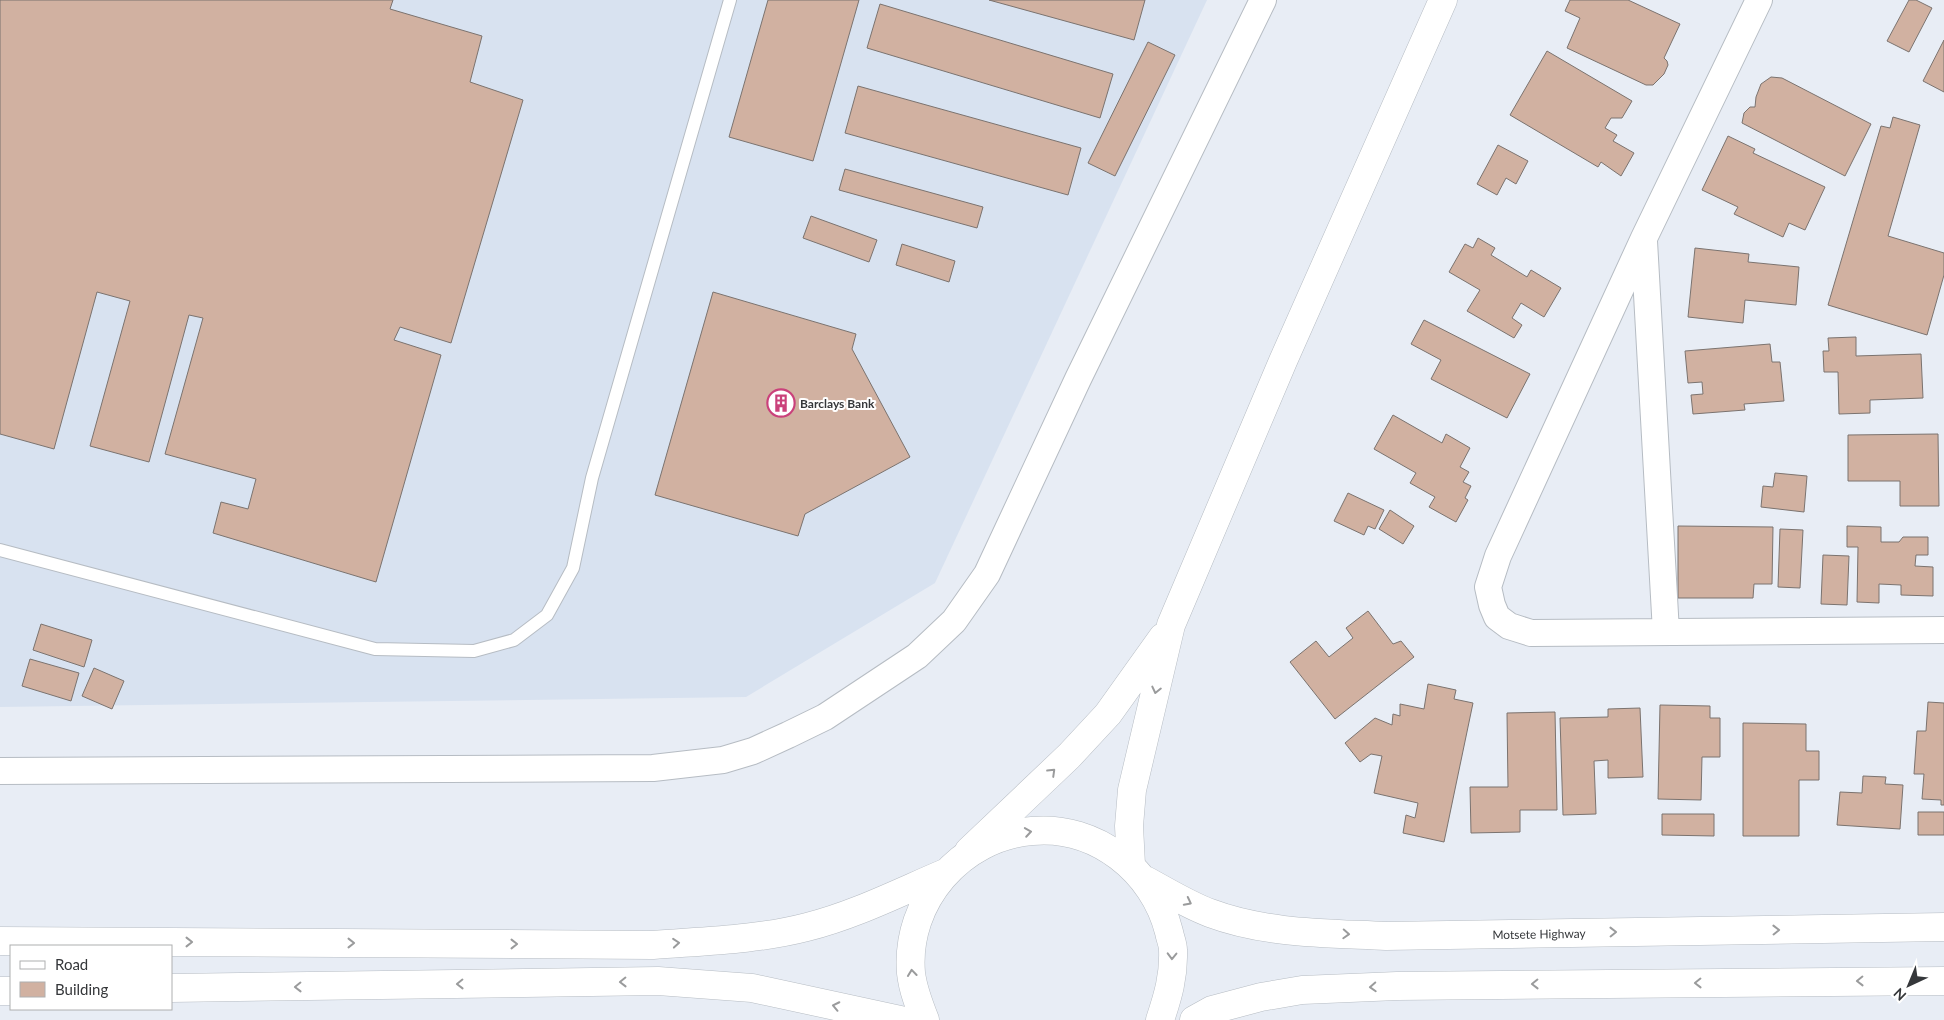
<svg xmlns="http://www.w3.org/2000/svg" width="1944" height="1020" font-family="Lato,sans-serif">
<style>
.built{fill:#d8e2f0}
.building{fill:#d1b1a1;stroke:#7b736f}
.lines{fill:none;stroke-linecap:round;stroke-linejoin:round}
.service-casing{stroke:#b6bcc3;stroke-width:14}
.minor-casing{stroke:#b6bcc3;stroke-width:28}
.secondary-casing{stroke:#b6bcc3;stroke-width:29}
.trunk-casing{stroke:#b6bcc3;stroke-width:29}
.service{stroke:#fff;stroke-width:12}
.minor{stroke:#fff;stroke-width:26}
.secondary{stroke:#fff;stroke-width:28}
.trunk{stroke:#fff;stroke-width:28}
.oneway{stroke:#9a9b9c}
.labels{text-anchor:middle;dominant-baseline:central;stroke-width:4;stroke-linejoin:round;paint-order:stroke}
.poi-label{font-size:12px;font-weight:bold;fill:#35373a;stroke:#fff;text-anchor:start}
.street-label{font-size:12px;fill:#35373a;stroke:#fff}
</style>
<rect width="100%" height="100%" fill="#e8edf5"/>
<!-- built -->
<path class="built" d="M0 0H1207L935 583 746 697 0 707Z"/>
<!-- building -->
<path class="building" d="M0 0H393L390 9 482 36 470 82 523 100 451 343 400 327 394 340 441 355 376 582 213 533 221 502 248 509 256 479 165 454 203 318 189 315 149 462 90 446 130 301 97 292 54 449 0 434Z
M768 0H859L813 161 729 137Z
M989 0H1145L1134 40Z
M1570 0H1628L1680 24 1664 58 1667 61 1668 65 1664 74 1653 85H1646L1567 48 1580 18 1565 11Z
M1909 0H1916L1932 8 1909 52 1887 41Z
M880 4 1113 74 1100 118 867 48Z
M1944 40V92L1923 81Z
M1148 42 1175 55 1115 176 1088 163Z
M1547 51 1632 101 1622 118H1611L1605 128 1617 135 1613 141 1634 153 1621 176 1601 162 1598 167 1510 115Z
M1771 77 1782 78 1871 124 1845 176 1742 123 1744 113 1750 107H1755L1756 97 1761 84Z
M858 86 1081 148 1068 195 845 133Z
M1893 117 1920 125 1888 236 1944 253V275L1927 335 1828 305 1881 126 1890 128Z
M1728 136 1755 149 1753 153 1825 187 1805 230 1789 223 1783 237 1734 214 1738 207 1702 190Z
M1498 145 1528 161 1516 184 1506 178 1497 195 1477 184Z
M845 169 983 207 977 228 839 190Z
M811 216 877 240 869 262 803 238Z
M1478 238 1495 248 1491 255 1527 277 1531 270 1561 288 1544 317 1521 303 1512 318 1522 325 1514 338 1467 311 1480 290 1449 272 1465 244 1473 248Z
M902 244 955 261 949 282 896 265Z
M1695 248 1749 254 1748 262 1799 267 1796 305 1745 300 1743 323 1688 317Z
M713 292 856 334 852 349 910 457 805 514 798 536 655 495Z
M1424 320 1530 374 1507 418 1431 379 1441 360 1411 344Z
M1856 337V356L1921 354 1923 398 1870 400V413L1839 414 1838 372H1824L1823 351H1829L1828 338Z
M1770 344 1772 362H1780L1784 401 1744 404 1745 410 1693 414 1691 395 1703 394 1702 382 1688 383 1685 351Z
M1393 415 1442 443 1446 434 1470 448 1460 467 1469 472 1463 482 1471 486 1465 498 1468 500 1456 522 1429 507 1435 497 1410 483 1416 473 1374 449Z
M1938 434 1939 506H1900V481H1848V435Z
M1775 473 1807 476 1804 512 1761 507 1763 486 1773 487Z
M1348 493 1384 510 1375 529 1368 526 1364 535 1334 521Z
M1390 510 1414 526 1403 544 1379 529Z
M1678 526 1773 527 1772 584H1754L1753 598H1678Z
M1847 526 1881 527V542H1899L1903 537H1928V555H1916L1915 566 1933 567V596L1901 595V585L1879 584V603L1857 602 1858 547H1847Z
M1780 529 1803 530 1800 588 1778 587Z
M1823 555 1849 556 1847 605 1821 604Z
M1368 611 1393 644 1401 641 1414 657 1335 719 1290 662 1316 641 1329 657 1353 638 1346 628Z
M41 624 92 640 84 667 33 650Z
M30 659 79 673 71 701 22 686Z
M94 668 124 681 112 709 82 696Z
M1428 684 1456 690 1454 699 1473 703 1444 842 1403 833 1406 815 1415 818 1418 803 1374 793 1382 756 1371 754 1360 762 1345 743 1375 718 1392 725 1393 714 1400 716V704L1424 709Z
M1928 702 1944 703V805H1941V800L1922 799 1924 774H1914L1917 731H1926Z
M1660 705 1710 706V718H1720V757H1702L1701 800 1658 799Z
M1640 708 1643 777 1608 778V760L1594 761 1596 814 1563 815 1560 718 1608 717V709Z
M1555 712 1557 810H1520V832L1471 833 1470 787H1508L1507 713Z
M1743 723 1806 724V751H1819V780H1799V836H1743Z
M1863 776 1886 777 1885 784 1903 785 1900 829 1837 825 1840 792 1862 793Z
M1918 812H1944V835H1918Z
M1662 814H1714V836L1662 835Z"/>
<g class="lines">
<!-- service casing -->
<g class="service-casing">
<path id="service" d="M0 550 375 649 474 651 514 640 547 615 573 568 592 478 730 0"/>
</g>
<!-- minor casing -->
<g class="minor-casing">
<path id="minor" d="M1759 0 1644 238 1498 556 1488 587 1492 605 1497 617 1509 626 1531 633 1944 630
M1644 241 1666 632
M0 771 653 768 723 760 753 751 788 735 825 717 917 656 954 621 987 574 1078 379 1263 0"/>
</g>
<!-- secondary casing -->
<g class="secondary-casing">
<path id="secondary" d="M969 851 1069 756 1108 714 1163 637
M1131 865 1129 826 1132 790 1171 625 1283 361 1443 0"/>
</g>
<!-- trunk casing -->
<g class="trunk-casing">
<path id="trunk" d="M1145 880C1166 891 1188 905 1210 913 1266 934 1327 933 1386 936L1944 927
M0 941 653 945C704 941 757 940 807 927 855 915 900 892 945 873
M171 988 658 981 752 988 900 1020
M0 991H11
M925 1020C919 1005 913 990 911 973 905 901 961 837 1032 831 1096 825 1154 871 1169 932 1170 938 1173 944 1173 950 1174 976 1168 996 1160 1020
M1194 1020 1212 1010 1261 997 1302 990 1397 986 1944 981"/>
</g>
<!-- service -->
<use href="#service" class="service"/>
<!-- minor -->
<use href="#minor" class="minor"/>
<!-- secondary -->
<use href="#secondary" class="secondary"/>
<!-- trunk -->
<use href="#trunk" class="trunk"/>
</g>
<!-- one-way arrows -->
<defs><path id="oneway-chevron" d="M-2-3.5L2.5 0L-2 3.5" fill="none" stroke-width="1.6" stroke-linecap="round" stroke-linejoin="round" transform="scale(1.25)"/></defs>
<g class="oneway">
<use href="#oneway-chevron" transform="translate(1156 690) rotate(103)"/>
<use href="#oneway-chevron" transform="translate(1052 772) rotate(-44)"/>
<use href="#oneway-chevron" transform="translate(1028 832) rotate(-9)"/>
<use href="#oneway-chevron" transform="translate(1188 902) rotate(27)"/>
<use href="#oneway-chevron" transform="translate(1776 930) rotate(-1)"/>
<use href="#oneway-chevron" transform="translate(1613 932) rotate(-1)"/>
<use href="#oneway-chevron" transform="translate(1346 934) rotate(3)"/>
<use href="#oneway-chevron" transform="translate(189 942)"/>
<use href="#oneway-chevron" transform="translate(351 943)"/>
<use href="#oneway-chevron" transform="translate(676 943) rotate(-5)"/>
<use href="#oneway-chevron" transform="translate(514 944)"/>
<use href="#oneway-chevron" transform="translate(1172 956) rotate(91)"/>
<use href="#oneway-chevron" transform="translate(912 973) rotate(-96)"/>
<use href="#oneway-chevron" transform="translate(1860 981) rotate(179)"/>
<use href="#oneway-chevron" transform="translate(623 982) rotate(179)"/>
<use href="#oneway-chevron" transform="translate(1698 983) rotate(179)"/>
<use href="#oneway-chevron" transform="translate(460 984) rotate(179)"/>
<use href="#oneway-chevron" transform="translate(1535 984) rotate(179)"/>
<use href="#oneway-chevron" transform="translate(298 987) rotate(179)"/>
<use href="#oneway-chevron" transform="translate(1373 987) rotate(177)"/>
<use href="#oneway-chevron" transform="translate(836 1006) rotate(-168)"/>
</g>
<!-- icons -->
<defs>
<g id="building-ring" transform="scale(1.4375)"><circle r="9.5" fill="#fff" stroke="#ca417b" stroke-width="1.5"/><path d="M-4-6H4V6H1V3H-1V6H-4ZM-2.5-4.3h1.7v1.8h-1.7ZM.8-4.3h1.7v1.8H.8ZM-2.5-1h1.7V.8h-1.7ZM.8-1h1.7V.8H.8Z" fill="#ca417b"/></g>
</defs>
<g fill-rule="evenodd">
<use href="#building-ring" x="781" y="403"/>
</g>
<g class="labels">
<!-- poi labels -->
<g class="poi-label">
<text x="800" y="403">Barclays Bank</text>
</g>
<!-- street labels -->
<g class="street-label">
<text transform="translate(1539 934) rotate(-1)">Motsete Highway</text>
</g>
</g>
<!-- legend -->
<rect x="10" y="945" width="162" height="65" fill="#ffffff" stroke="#aeafb0"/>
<rect x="20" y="961" width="25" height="8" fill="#ffffff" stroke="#aeafb0"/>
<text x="55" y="970" font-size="15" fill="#35373a">Road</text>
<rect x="20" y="982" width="25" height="15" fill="#d1b1a1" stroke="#aeafb0"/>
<text x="55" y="995" font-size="15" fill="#35373a">Building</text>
<!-- north arrow -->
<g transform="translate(1909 985) rotate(224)" stroke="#ffffff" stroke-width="4" paint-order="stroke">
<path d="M0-4L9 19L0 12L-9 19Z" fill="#35373a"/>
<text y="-8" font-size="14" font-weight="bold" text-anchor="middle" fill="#35373a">N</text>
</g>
</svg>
